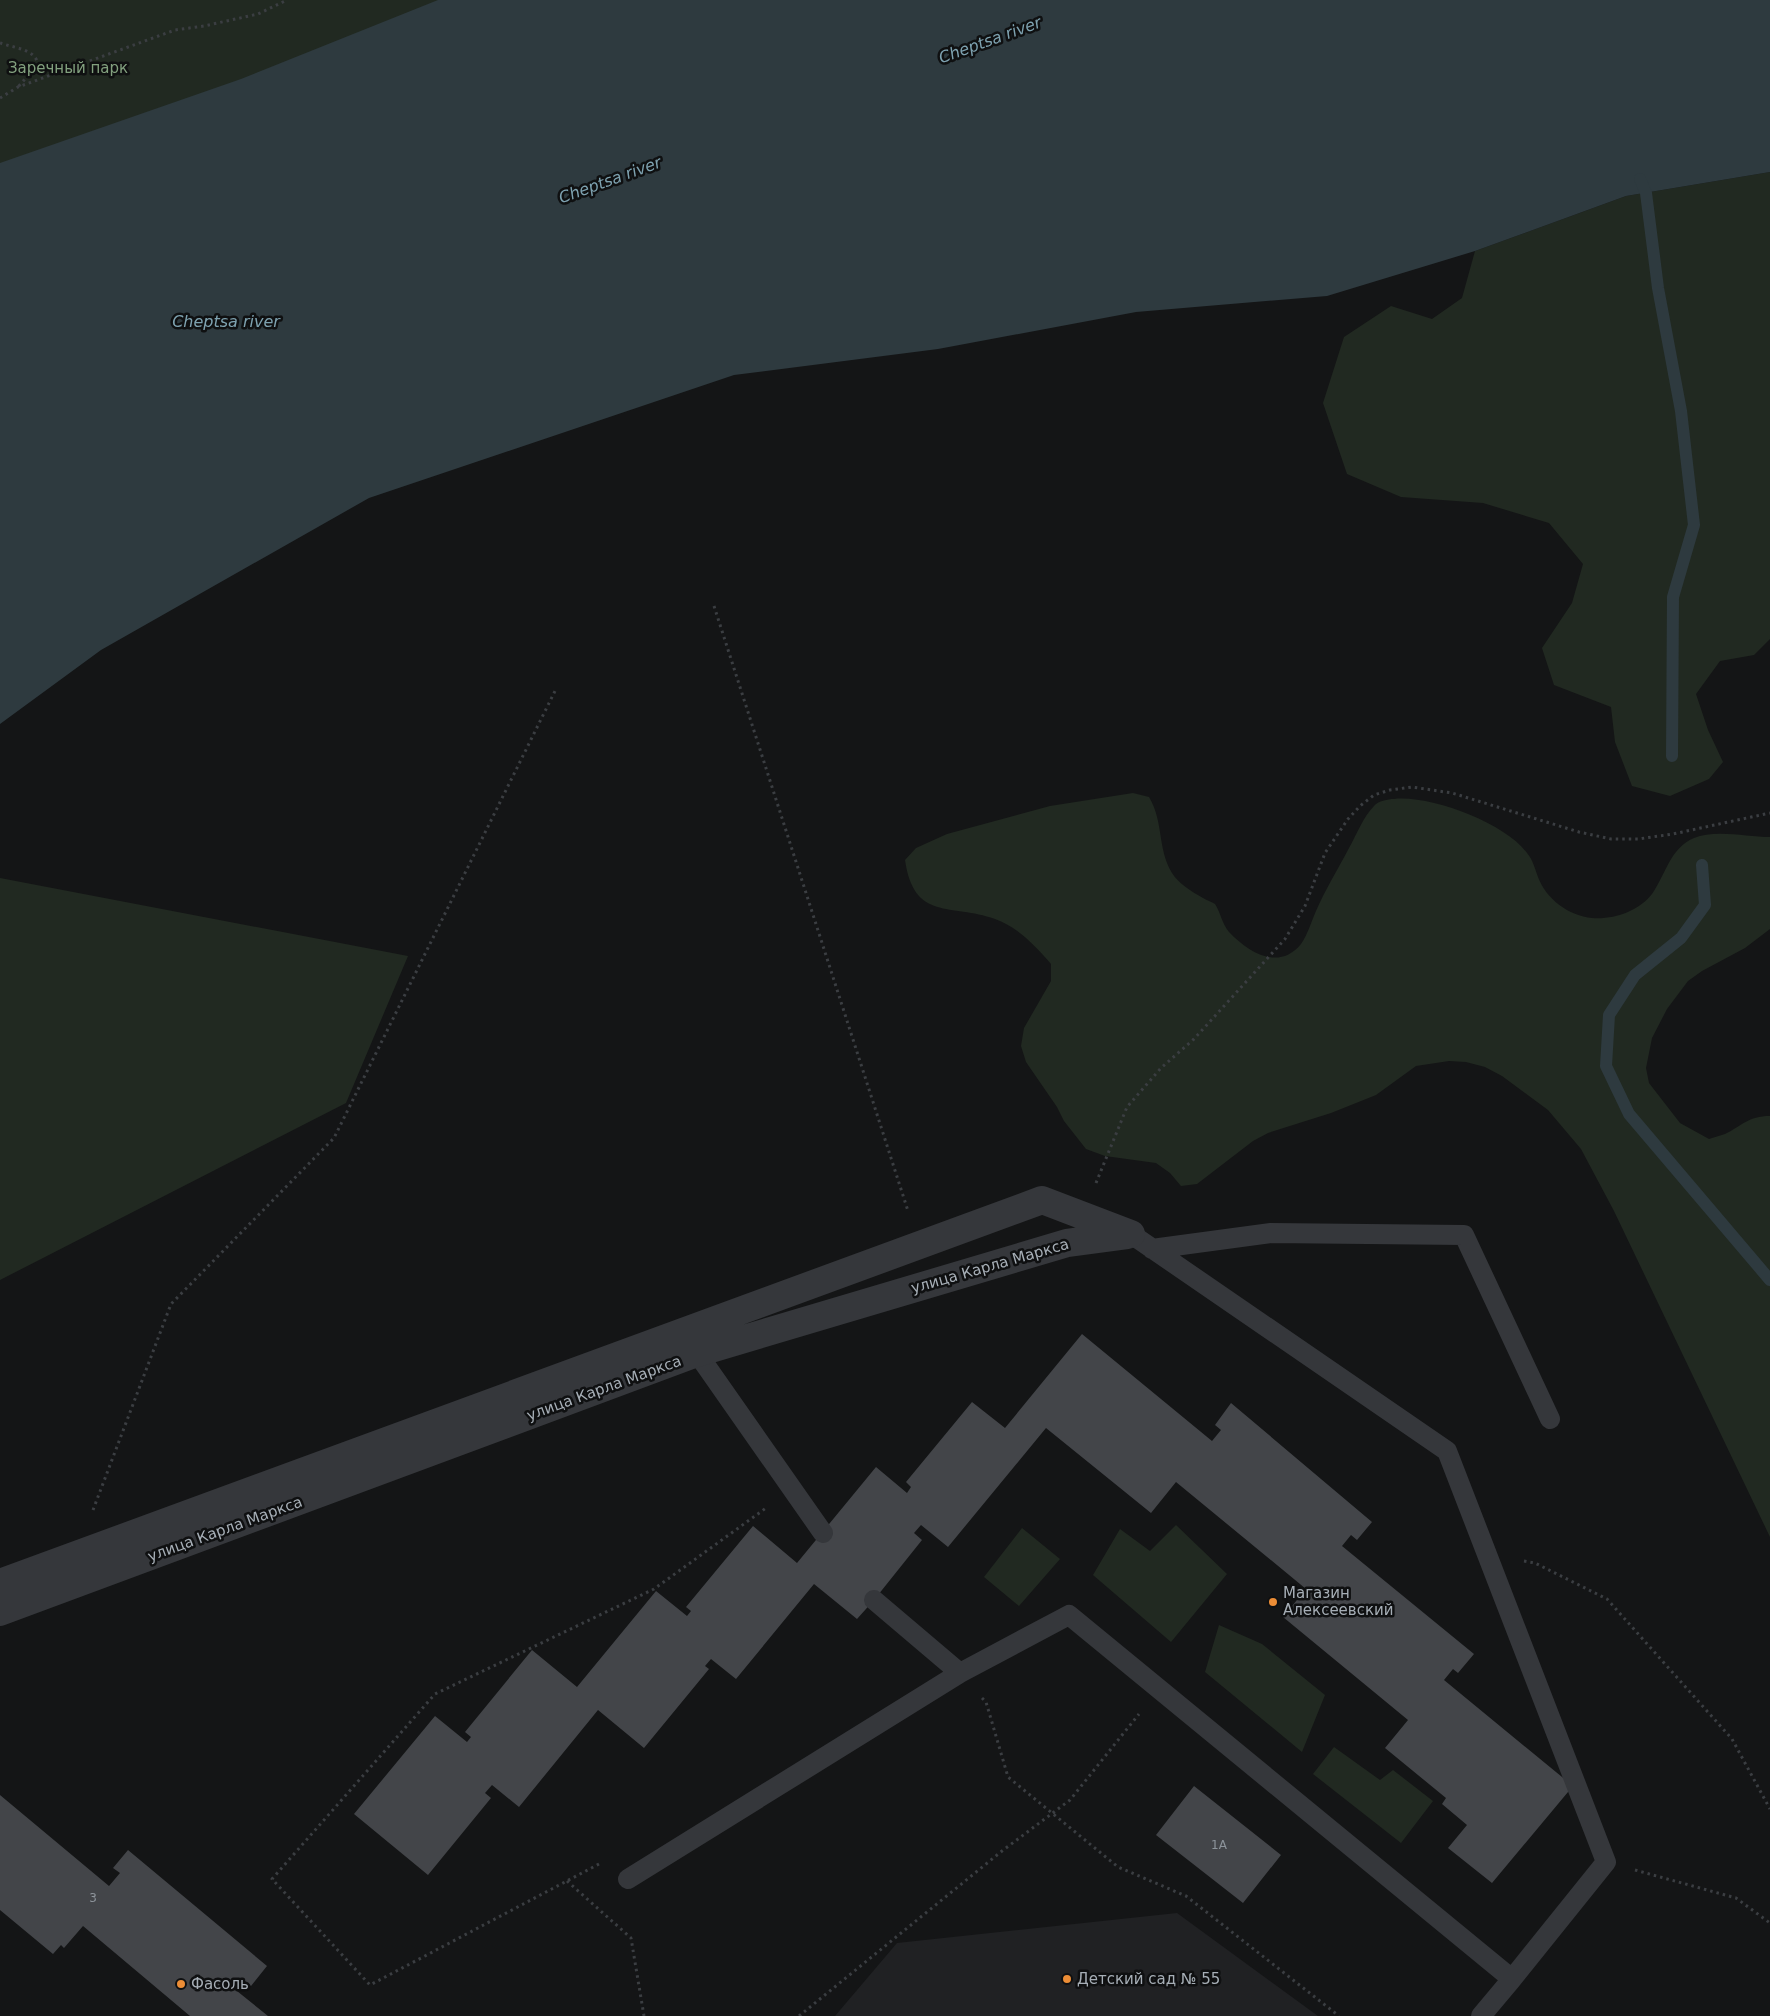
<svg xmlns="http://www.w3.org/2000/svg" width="1770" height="2016" font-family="'DejaVu Sans',sans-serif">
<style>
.built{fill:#202123}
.green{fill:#212921}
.water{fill:#2e3a3f}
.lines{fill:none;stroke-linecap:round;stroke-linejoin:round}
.stream{stroke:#2e3a3f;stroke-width:12}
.building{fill:#434549}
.path{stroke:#3b3e42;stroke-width:3;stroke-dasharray:2.5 4;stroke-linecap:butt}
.service{stroke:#35373b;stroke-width:20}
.minor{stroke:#35373b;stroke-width:28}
.poi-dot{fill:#ec8d36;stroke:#0f1011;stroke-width:2}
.labels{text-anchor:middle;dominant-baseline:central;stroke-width:5;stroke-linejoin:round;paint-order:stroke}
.number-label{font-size:12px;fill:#8d949b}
.park-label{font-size:15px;fill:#82a07e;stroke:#0f1011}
.street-label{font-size:15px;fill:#a6aeb6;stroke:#0f1011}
.poi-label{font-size:15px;fill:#a6aeb6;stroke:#0f1011;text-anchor:start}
.water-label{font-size:16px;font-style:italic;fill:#7ea2b0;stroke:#0f1011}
</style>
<rect width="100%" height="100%" fill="#141516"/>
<!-- built -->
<path class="built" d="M1177 1913 1318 2016H835L897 1943Z"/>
<!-- green -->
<path class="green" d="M0 0H799L0 287Z
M1770 172V639L1754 655 1720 661 1696 694 1708 730 1723 762 1709 779 1670 796 1632 786 1615 742 1611 707 1554 685 1542 648 1572 603 1583 564 1549 523 1483 503 1401 497 1347 474 1323 403 1344 337 1391 306 1432 319 1462 298 1475 251 1626 196Z
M1133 793 1149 797C1164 822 1157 848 1172 873 1178 883 1192 892 1203 898 1206 900 1212 902 1215 904 1220 911 1222 924 1229 932 1249 953 1279 971 1301 944 1308 934 1311 922 1316 911 1325 890 1338 869 1349 848 1357 834 1363 817 1374 806 1378 801 1388 799 1394 799 1431 795 1505 823 1527 853 1533 860 1535 869 1538 877 1546 899 1569 916 1592 918 1613 920 1639 911 1652 894 1666 874 1670 848 1694 838 1715 829 1748 837 1770 837V929L1745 948 1702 971 1688 981 1667 1009 1652 1038 1646 1068 1649 1083 1680 1123 1709 1139C1714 1137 1720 1136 1725 1134 1742 1126 1748 1116 1770 1116V1537L1614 1211 1581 1149 1548 1110 1502 1076 1485 1067 1466 1062 1449 1061 1416 1066 1376 1095 1331 1113 1268 1133 1253 1141 1197 1184 1181 1186 1170 1173 1156 1163 1105 1156 1086 1149 1064 1121 1057 1107 1026 1062 1021 1046 1024 1028 1051 981V964C1035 946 1018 927 995 919 951 903 914 922 905 860L916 848 947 834 1050 806Z
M0 878 408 956 346 1103 0 1280Z
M1176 1525 1227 1574 1171 1642 1093 1575 1120 1529 1150 1551Z
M1022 1528 1060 1559 1019 1606 984 1577Z
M1219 1625 1262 1644 1325 1695 1302 1752 1205 1672Z
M1334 1747 1380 1780 1393 1770 1433 1801 1401 1843 1313 1774Z"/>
<!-- water -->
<path class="water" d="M438 0H1770V172L1626 196 1475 251 1327 296 1136 312 938 349 734 375 369 498 101 650 0 724V163L241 79Z"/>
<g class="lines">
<!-- stream -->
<path class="stream" d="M1640 179 1646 193 1658 288 1681 411 1694 525 1673 597 1672 756
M1702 865 1705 905 1681 938 1635 975 1609 1015 1606 1066 1629 1114 1770 1280"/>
</g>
<!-- building -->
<path class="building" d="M1082 1334 1212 1441 1221 1430 1215 1425 1231 1403 1372 1522 1357 1540 1351 1535 1342 1546 1474 1654 1458 1673 1453 1669 1444 1680 1573 1786 1492 1883 1448 1848 1467 1825 1442 1804 1446 1798 1385 1748 1408 1720 1283 1617 1306 1589 1176 1482 1151 1513 1046 1428 948 1547 921 1525 914 1533 922 1540 874 1600 857 1619 814 1584 736 1679 711 1659 705 1666 709 1669 644 1748 598 1710 519 1807 492 1785 485 1793 491 1798 428 1875 354 1814 435 1716 467 1742 471 1737 465 1732 532 1650 577 1687 656 1591 687 1616 691 1611 686 1607 753 1526 797 1563 876 1467 907 1493 911 1487 906 1482 972 1402 1005 1428Z
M1194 1786 1281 1855 1243 1903 1156 1835Z
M0 1795 109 1886 120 1873 113 1868 128 1850 267 1966 251 1986 245 1981 237 1991 268 2016H190L83 1926 64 1948 61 1945 53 1954 0 1910Z"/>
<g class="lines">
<!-- path -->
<path class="path" d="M0 43C11 47 33 49 37 61L33 70 18 87
M0 98 18 87 175 30 204 26 258 14 287 0
M714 606 908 1211
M1096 1183 1127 1107 1161 1068 1194 1039 1285 939 1305 906 1325 853 1348 819 1360 806 1374 795 1390 790 1412 787 1452 793 1579 832 1611 839H1638L1673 834 1770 813
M93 1510 171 1304 334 1138 555 691
M1524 1561 1535 1563 1607 1599 1732 1739 1770 1809
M982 1698 986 1702 1008 1777 1118 1867 1186 1896 1339 2016
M599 1864 370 1985 272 1879 435 1694 654 1589 766 1508
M1635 1870 1736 1898 1770 1923
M567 1881 631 1938 644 2016
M799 2016 1002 1851 1070 1800 1139 1714"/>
<!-- service -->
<path class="service" d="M1131 1234 1447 1451 1606 1862 1512 1979
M1152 1249 1271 1233 1464 1235 1550 1419
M697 1353 823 1533
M874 1600 960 1673 1069 1615 1512 1979 1481 2016
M628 1879 960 1673"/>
<!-- minor -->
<path class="minor" d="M0 1583 1042 1200 1131 1234
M0 1612 697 1353 1067 1243 1127 1235"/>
</g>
<!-- markers -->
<g class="poi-dot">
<circle cx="1273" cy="1602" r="5"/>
<circle cx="1067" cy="1979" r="5"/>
<circle cx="181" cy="1984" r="5"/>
</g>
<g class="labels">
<!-- number labels -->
<g class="number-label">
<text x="1219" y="1845">1А</text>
<text x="93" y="1898">3</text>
</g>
<!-- park labels -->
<g class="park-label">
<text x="68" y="68">Заречный парк</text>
</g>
<!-- street labels -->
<g class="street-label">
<text transform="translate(990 1266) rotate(-16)">улица Карла Маркса</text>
<text transform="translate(604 1388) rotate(-20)">улица Карла Маркса</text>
<text transform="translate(225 1529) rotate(-20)">улица Карла Маркса</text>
</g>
<!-- poi labels -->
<g class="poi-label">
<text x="1283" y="1593">Магазин<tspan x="1283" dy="17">Алексеевский</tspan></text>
<text x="1077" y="1979">Детский сад № 55</text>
<text x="191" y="1984">Фасоль</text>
</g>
<!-- water labels -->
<g class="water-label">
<text transform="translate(990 40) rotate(-20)">Cheptsa river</text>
<text transform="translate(610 180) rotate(-20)">Cheptsa river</text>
<text x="226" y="321">Cheptsa river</text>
</g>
</g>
</svg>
